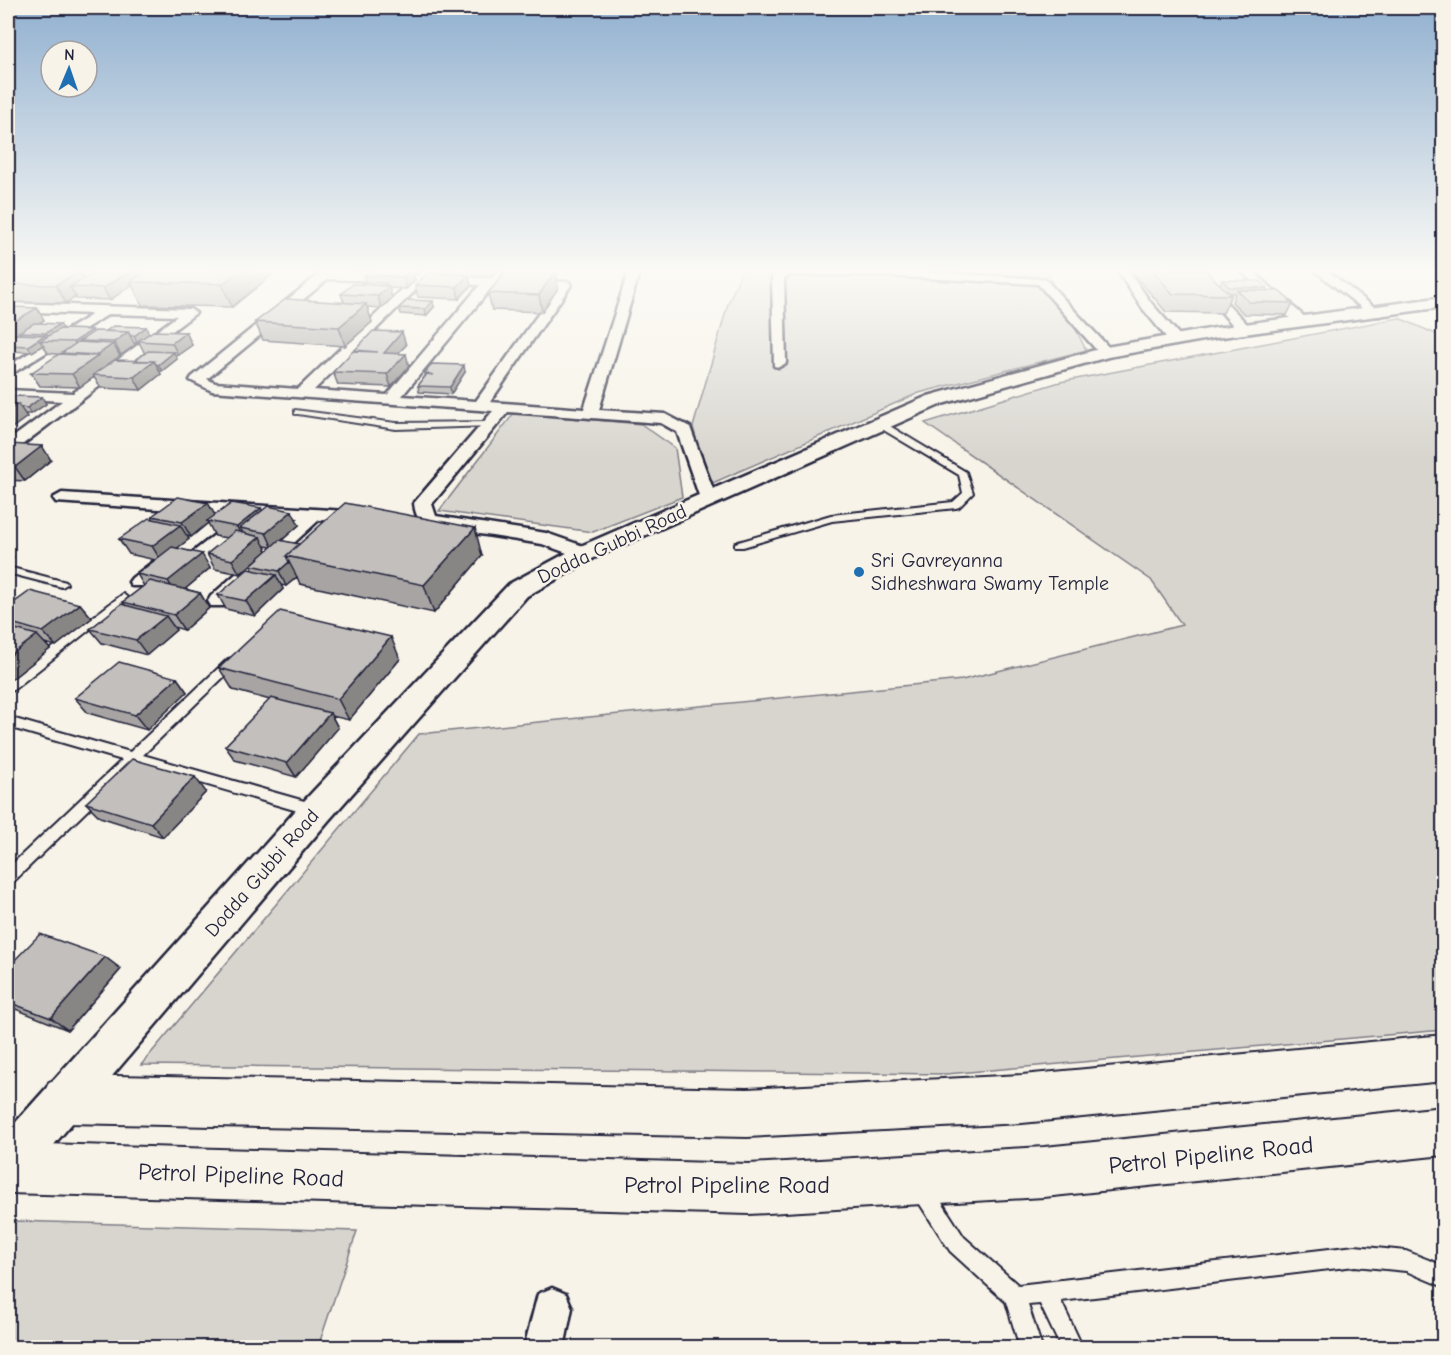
<svg xmlns="http://www.w3.org/2000/svg" width="1451" height="1355" font-family="'Comic Neue',sans-serif">
<style>
.green{fill:#d8d5cf;stroke:#7d7c85;stroke-width:1.5}
.lines{fill:none;stroke-linecap:round;stroke-linejoin:round}
.service-casing{stroke:#22223b;stroke-width:4}
.minor-casing{stroke:#22223b;stroke-width:5}
.tertiary-casing{stroke:#22223b;stroke-width:5}
.secondary-casing{stroke:#22223b;stroke-width:4}
.service{fill:#f7f3e8;fill-rule:evenodd}
.minor{fill:#f7f3e8;fill-rule:evenodd}
.tertiary{fill:#f7f3e8;fill-rule:evenodd}
.secondary{fill:#f7f3e8;fill-rule:evenodd}
.wall{fill:#a7a4a3;stroke:#22223b;stroke-width:1.5;fill-rule:evenodd}
.shaded-wall{fill:#888684;stroke:#22223b;stroke-width:1.5}
.building{fill:#c2bfbd;stroke:#22223b;stroke-width:1.5}
.poi-dot{fill:#1f6fb2;stroke:#f7f3e8;stroke-width:2}
.labels{text-anchor:middle;dominant-baseline:central;stroke-width:5;stroke-linejoin:round;paint-order:stroke}
.street-label{font-size:20px;fill:#22223b;stroke:#f7f3e8}
.poi-label{font-size:20px;fill:#22223b;stroke:#f7f3e8;text-anchor:start}
.near-street-label{font-size:24px;fill:#22223b;stroke:#f7f3e8}
</style>
<rect width="100%" height="100%" fill="#f7f3e8"/>
<filter id="ink" filterUnits="userSpaceOnUse"><feTurbulence type="fractalNoise" baseFrequency=".0167" numOctaves="2"/><feDisplacementMap in="SourceGraphic" scale="12" xChannelSelector="R" yChannelSelector="G"/><feConvolveMatrix kernelMatrix="1 2 1 2 8 2 1 2 1" color-interpolation-filters="sRGB"/></filter>
<g filter="url(#ink)">
<!-- green -->
<path class="green" d="M742 270H1046L1086 350 919 393 708 485 693 427 728 304Z
M1399 318 1443 337V1030L946 1074 141 1065 419 734 962 680 1182 625 1151 580 925 423 1060 382Z
M514 413 641 424 675 448 682 497 593 532 439 511Z
M14 1221 357 1231 318 1347H8V1228Z"/>
<g class="lines">
<!-- service casing -->
<g class="service-casing">
<path id="service" d="M295 410 396 423 492 422 496 424 492 426 396 429 298 414H295Z
M877 422H883L966 472 973 493 959 507 956 508 832 521 743 547H735V543L831 515 953 502 963 493 959 475 877 426Z
M8 567 66 582 67 584 62 587 8 573Z
M123 594 128 598 127 600 12 691 8 692V682Z
M232 658 238 662 236 665 143 755 315 804 320 806 322 810 320 814 315 816 135 764 13 882 8 883V868L122 760 8 727V717L130 752 228 659Z
M923 1181 930 1184 964 1237 1018 1285 1355 1246 1406 1251 1444 1266V1287L1406 1271 1355 1266 1061 1301 1083 1348H1061L1040 1304 1028 1305 1042 1348H1020L1006 1302 950 1251 916 1198 913 1191 916 1184Z"/>
</g>
<!-- minor casing -->
<g class="minor-casing">
<path id="minor" d="M324 270 417 275 425 271 429 272V276L486 278 496 271 502 274 498 279 569 282 571 285 490 402 584 409 629 270H640L599 410 665 414 690 427 717 500 708 505 702 504 677 432 661 423 508 412 432 504 436 516 546 533 592 549 595 553 592 557H578L542 544 430 526C419 524 415 514 414 503L493 411 212 391 190 380 192 377ZM328 279 410 282 298 389 215 383 207 379ZM423 283 480 285 387 395 314 390ZM493 286 557 288 476 401 402 396Z
M786 270H887L1045 279 1113 352 1106 356 1101 355 1038 284 865 275H791L784 278 786 363 779 367 774 366 772 276Z
M1117 270H1128L1151 303 1181 337V343H1171L1143 309Z
M1184 270H1195L1249 326V332H1239Z
M1240 270H1251L1307 319V325H1297Z
M1314 270H1326L1382 313 1380 316H1372Z
M8 271 95 273 101 276 95 279 8 277Z
M8 303 190 309 196 313 14 451 8 453V441L62 401 8 398V390L73 393 177 316 109 314 8 376V366L93 314 8 311Z
M62 493 362 512 371 517 362 522 319 520 225 606H211L208 601 211 596 299 518 237 514 146 586H132L129 582 132 578 217 513 56 502 53 498Z
M552 1288 566 1294 572 1308 564 1348H524L538 1294Z"/>
</g>
<!-- tertiary casing -->
<g class="tertiary-casing">
<path id="tertiary" d="M1444 297V307L1215 338 1108 357 942 404 594 558 527 596 329 820 24 1180 8 1186V1131L305 800 509 584 576 548 928 396 1106 347 1215 328Z"/>
</g>
<!-- secondary casing -->
<g class="secondary-casing">
<path id="secondary" d="M1444 1035V1081L1022 1123 747 1137 66 1123 49 1116 42 1099 49 1082 66 1075 747 1089 1022 1075Z
M1444 1107V1155L1044 1197 749 1214 8 1193V1143L749 1164 1044 1147Z"/>
</g>
<!-- service -->
<use href="#service" class="service"/>
<!-- minor -->
<use href="#minor" class="minor"/>
<!-- tertiary -->
<use href="#tertiary" class="tertiary"/>
<!-- secondary -->
<use href="#secondary" class="secondary"/>
</g>
<!-- wall -->
<path class="wall" d="M8 270 80 271 84 278 98 270H146L147 271 278 270 232 307 142 305 132 285 110 300 76 299V297L66 303 8 302Z
M371 270 415 280 406 289 389 288 392 298 381 308 367 307 372 322 345 346 263 340 255 322 344 302 341 294 366 282 364 275Z
M439 270H497L491 277 469 276 471 286 459 299 418 297 415 285 440 273Z
M1131 270H1205L1220 285 1222 280 1267 288 1266 291 1293 303 1287 315 1244 314 1232 302 1235 293H1228L1231 295 1223 313 1166 312Z
M558 288 542 312 492 310 488 293Z
M434 307 426 316 401 314 399 308Z
M8 308H37L44 320 39 324 63 329 92 330 93 332 149 333 186 332 192 345 178 355H175L177 359 162 371H159L161 374 141 390 101 388 94 377 80 387 40 386 31 373 63 355 48 353 43 345 32 352 8 351ZM139 342 145 354 135 361 104 367 120 356 119 355H121L135 345 134 343H137Z
M406 345 398 353 409 366 391 387 338 385 333 372 355 351V350Z
M465 372 451 394 419 392 418 386 425 376V373Z
M42 397 46 404 31 414H25L27 417 8 399Z
M8 444 51 460 25 481 8 480Z
M208 503 215 516 261 508 262 511 299 525 281 541 299 544 482 556 434 613 300 584 297 577 286 586 281 585 283 589 255 616 226 609 218 595 253 570 251 565 240 574 215 569 207 554 227 538 215 536 208 523 191 537 187 536 189 539 177 548 210 568 185 589 200 593 209 608 184 630 174 627 176 630 147 655 102 643 90 629 125 605 123 602 144 586 137 574 156 560 129 554 119 539 153 519 152 516ZM265 546 271 547 267 551Z
M8 601 11 604H80L92 618 56 646 45 643 50 649 8 682Z
M400 659 349 720 332 716 338 728 296 777 235 760 225 746 270 700 233 690 219 668Z
M177 678 187 692 147 730 88 713 75 698Z
M206 792 163 837 100 817 86 803Z
M105 957 121 969 68 1030 8 1006V967Z"/>
<!-- shaded-wall -->
<path class="shaded-wall" d="M132 270H146L148 274 130 282 132 285 110 300 103 288Z
M241 270H278L232 307 222 284Z
M411 270H412L415 280 406 289 403 277Z
M490 270H497L491 277Z
M556 270 558 288 542 312 539 295Z
M80 271 89 287H70L76 297 66 303 56 285Z
M468 275 471 286 459 299 457 287Z
M386 283 387 287 389 286 392 298 381 308 378 296 379 289Z
M433 301 434 307 426 316 425 309Z
M366 304 372 322 345 346 339 327Z
M37 308 44 320 24 333 19 332 20 335 14 339 8 328V325Z
M60 324 64 331 50 340 46 333Z
M146 327 149 334 137 343 134 336Z
M92 330 99 341H80L86 351 81 355 74 342Z
M128 332 135 345 121 355 114 342Z
M186 332 192 345 178 355 172 343Z
M402 332 406 345 387 365 384 353Z
M45 335 48 341H40L43 345 32 352 28 346Z
M113 344 120 356 93 375 94 377 80 387 72 374 98 356 97 355Z
M174 352 177 359 162 371 158 365Z
M406 354 409 366 391 387 387 374Z
M154 361 161 374 141 390 134 377Z
M464 365 465 372 451 394 450 387Z
M42 397 46 404 31 414 27 408Z
M18 404 27 417 8 431V411Z
M42 446 51 460 25 481 15 467Z
M208 503 216 517 207 521 208 523 191 537 182 522Z
M261 508 268 523 240 528 247 540 245 542 237 527Z
M292 511 299 525 273 548 266 533Z
M180 525 189 539 161 561 152 546Z
M475 528 482 556 434 613 424 585Z
M260 537 267 551 240 574 232 560Z
M8 549 14 557 8 561Z
M202 554 210 568 177 596 168 581Z
M289 562 297 577 286 586 279 571Z
M276 575 283 589 255 616 246 601Z
M200 593 209 608 184 630 174 615Z
M80 604 92 618 56 646 43 632Z
M166 616 176 630 147 655 136 640Z
M37 635 50 649 8 682V657Z
M391 637 400 659 349 720 338 699Z
M177 678 187 692 147 730 135 715Z
M330 713 338 728 296 777 287 763Z
M195 777 206 792 163 837 151 823Z
M105 957 121 969 68 1030 51 1018Z"/>
<!-- building -->
<path class="building" d="M8 270 80 271 56 285 8 284Z
M98 270H132L103 288 70 287Z
M149 270H241L222 284 130 282Z
M371 270H411L403 277 364 275Z
M507 270H556L539 295 488 293Z
M1152 270H1205L1231 295 1173 294Z
M428 273 468 275 457 287 415 285Z
M1222 280 1260 281 1267 288 1229 287Z
M364 282 386 283 383 286 361 284Z
M353 284 389 286 378 296 341 294Z
M1237 290 1279 291 1293 303 1249 302Z
M286 299 366 304 339 327 255 322Z
M408 300 433 301 425 309 399 308Z
M9 307 37 308 8 325V308Z
M34 323 60 324 46 333 19 332Z
M113 326 146 327 134 336H131L128 332 106 331Z
M60 329 92 330 74 342 40 341Z
M95 331 128 332 114 342 80 341Z
M153 331 186 332 172 343 138 341Z
M373 331 402 332 384 353 406 354 387 374 333 372 353 351 378 352 355 350Z
M15 334 45 335 28 346 8 345V339Z
M78 342 113 344 97 355 62 353Z
M148 351 174 352 158 365 156 364 154 361H135Z
M59 354 98 356 72 374 31 373Z
M115 360 154 361 134 377 93 375Z
M432 364 464 365 450 387 418 386 427 374 433 375 425 373Z
M13 396 42 397 27 408 20 407 18 404H8V399Z
M8 404H18L8 411Z
M8 444 42 446 15 467H8Z
M178 497 208 503 182 522 152 516Z
M232 503 261 508 237 527 207 521Z
M345 503 475 528 424 585 286 556Z
M268 506 292 511 266 533 240 528Z
M149 518 180 525 152 546 119 539Z
M235 531 260 537 232 560 207 554Z
M279 540 299 544 286 556 289 562 279 571 251 565Z
M172 547 202 554 168 581 137 574Z
M248 569 276 575 246 601 218 595Z
M150 581 200 593 174 615 123 602Z
M30 591 80 604 43 632 8 622V607Z
M121 604 166 616 136 640 90 629Z
M280 611 391 637 338 699 219 668Z
M8 627 37 635 8 657Z
M119 662 177 678 135 715 75 698Z
M271 698 330 713 287 763 225 746Z
M132 759 195 777 151 823 86 803Z
M40 934 105 957 51 1018 8 1002V967Z"/>
</g>
<!-- sky -->
<linearGradient id="sky" x2="0" y2="1"><stop stop-color="#91b0d0"/><stop offset="0.59" stop-color="#fbfaf5"/><stop offset="1" stop-color="#fbfaf5" stop-opacity="0"/></linearGradient>
<rect width="1451" height="459" fill="url(#sky)"/>
<!-- markers -->
<circle class="poi-dot" cx="859" cy="572" r="6"/>
<g class="labels">
<!-- street labels -->
<g class="street-label">
<text transform="translate(612 544) rotate(-25)">Dodda Gubbi Road</text>
<text transform="translate(262 873) rotate(-49)">Dodda Gubbi Road</text>
</g>
<!-- poi labels -->
<g class="poi-label">
<text x="871" y="560">Sri Gavreyanna<tspan x="871" dy="23">Sidheshwara Swamy Temple</tspan></text>
</g>
<!-- near-street labels -->
<g class="near-street-label">
<text transform="translate(1211 1155) rotate(-6)">Petrol Pipeline Road</text>
<text transform="translate(241 1175) rotate(2)">Petrol Pipeline Road</text>
<text x="727" y="1185">Petrol Pipeline Road</text>
</g>
</g>
<!-- margin -->
<rect width="1451" height="1355" fill="none" stroke="#f7f3e8" stroke-width="30"/>
<rect x="15" y="15" width="1421" height="1325" fill="none" stroke="#22223b" stroke-width="2" filter="url(#ink)"/>
<!-- north arrow -->
<g transform="translate(69 69) rotate(2)"><circle r="28" fill="#f7f3e8" stroke="#a29fa3" stroke-width="1.5"/>
<path d="M0-4.5L10 22L0 15L-10 22Z" fill="#1f6fb2"/>
<text y="-9" font-size="16" font-weight="bold" text-anchor="middle" fill="#22223b">N</text>
</g>
</svg>
